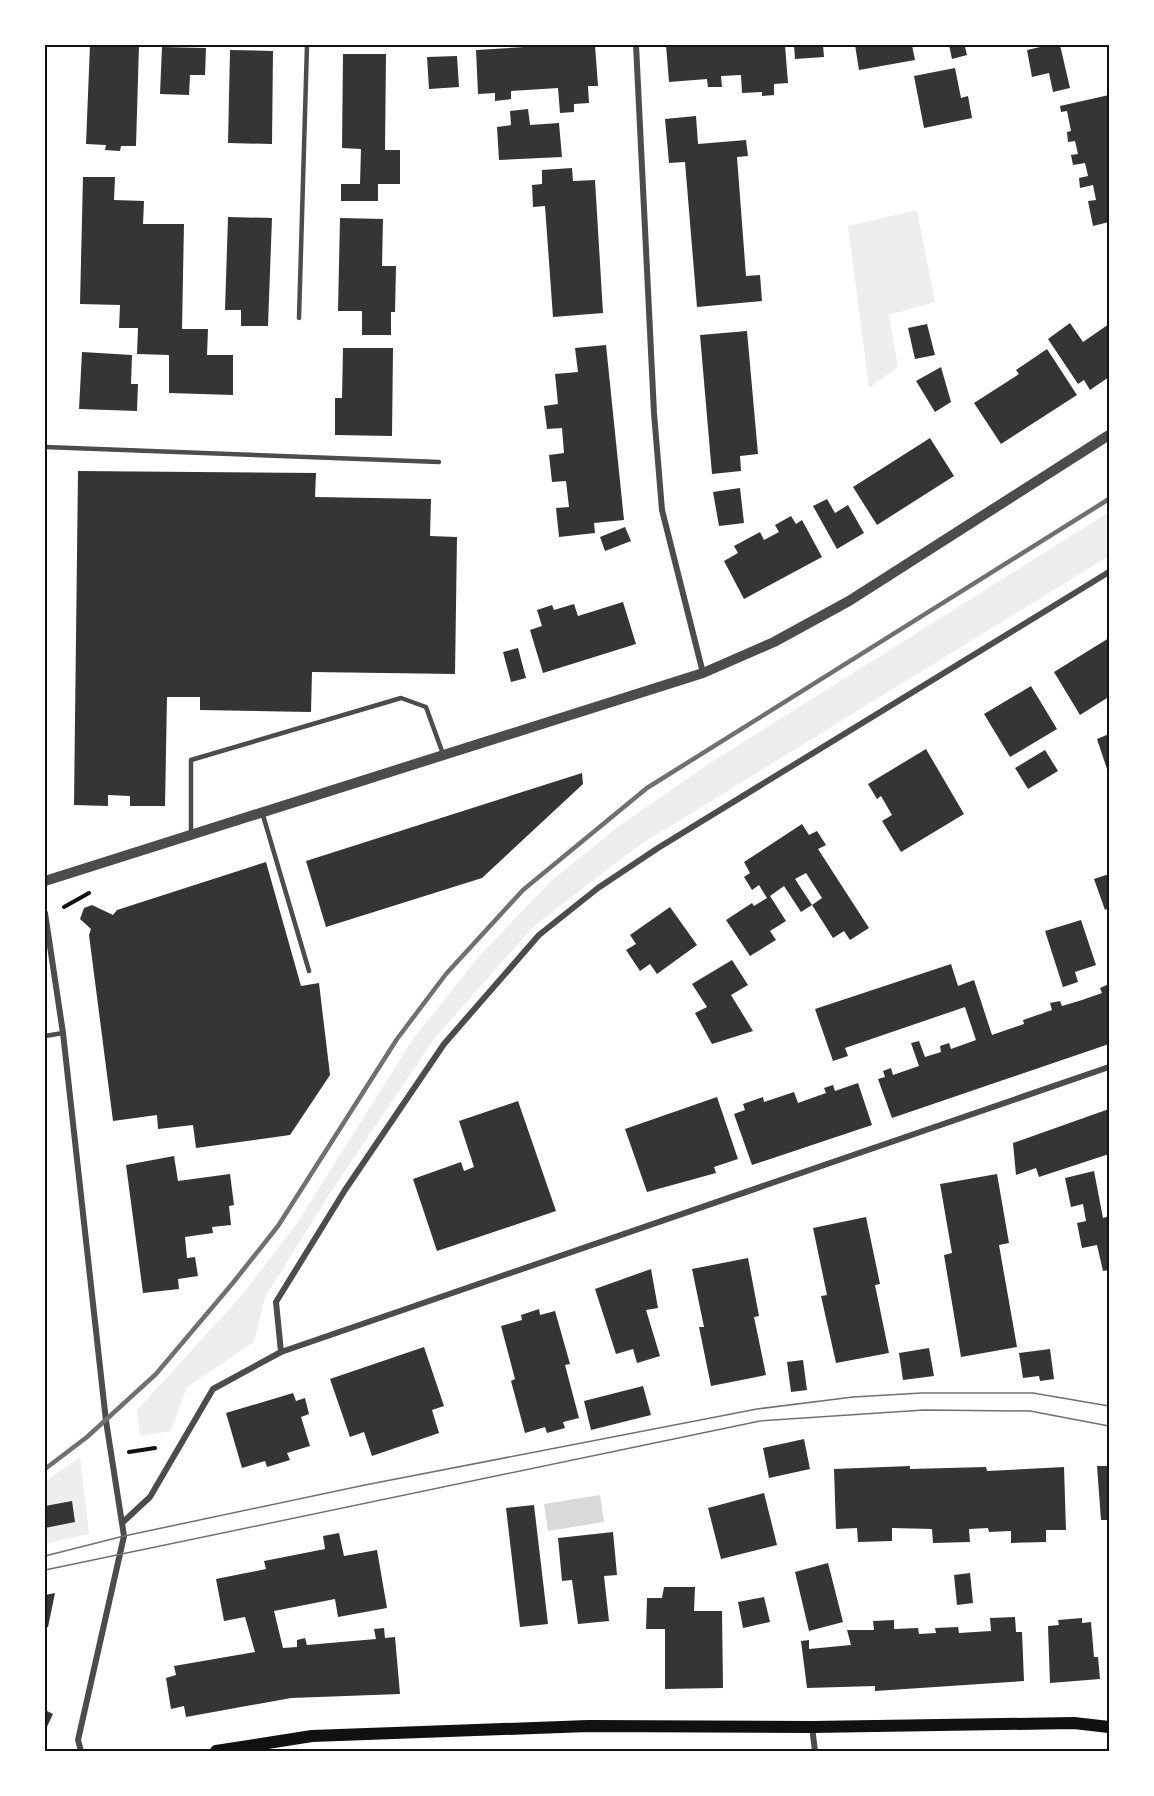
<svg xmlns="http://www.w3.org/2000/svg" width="1154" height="1796" font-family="Signika,sans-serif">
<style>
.green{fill:#eee}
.water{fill:#d9d9d9}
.building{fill:#353535;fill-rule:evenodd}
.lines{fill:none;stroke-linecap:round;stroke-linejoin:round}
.path{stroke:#111;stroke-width:4}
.service{stroke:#4c4c4c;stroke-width:4.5}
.minor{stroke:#4c4c4c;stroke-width:6}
.tertiary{stroke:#4c4c4c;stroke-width:10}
.secondary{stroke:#111;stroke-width:12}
.tram{stroke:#707070;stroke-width:1.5}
.rail{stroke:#707070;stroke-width:4.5}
.neatline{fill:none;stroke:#111;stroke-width:2}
</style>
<rect width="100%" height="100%" fill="#fff"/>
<!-- green -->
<path class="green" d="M917 210 935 302 889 315 898 367 869 388 848 226Z
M1109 512V556L638 846 534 926 434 1039 331 1192 265 1297 254 1342 187 1387 171 1431 140 1436 137 1410 242 1295 297 1223 413 1039 480 955 551 881 619 826 710 763Z
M80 1457 89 1534 45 1544V1482Z"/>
<!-- water -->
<path class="water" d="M600 1495 604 1522 548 1531 544 1504Z"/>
<!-- building -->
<path class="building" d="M90 45H139L136 146H121L120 151 105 150 106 145 86 144Z
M556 45H595L598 86H588L589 103 574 104V112L560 113 558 88 511 91V99L495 101V93L478 94 476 50Z
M666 45H785L788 83 774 84V95L762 96V92L742 93 741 75 721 76 722 87H708L707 79 669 82Z
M794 45H823L824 57 795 59Z
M855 45H912L915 60 859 70Z
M949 45H971V46L965 47 967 55 952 59Z
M1049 45H1060L1070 88 1053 92 1049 73 1032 77 1027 50Z
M162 47 206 48 205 75H190L189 95 160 94Z
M230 50 273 51 272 144 228 143Z
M343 54H386L385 150H400V184H378V201H341V184H360L361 149 342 148Z
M457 56 459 87 429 89 427 57Z
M955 68 961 98 968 96 972 118 924 128 914 76Z
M1109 95V222L1093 226 1088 201 1096 200 1093 185 1080 188 1079 178 1088 176 1085 163 1073 165 1071 155 1078 154 1075 141 1068 142 1067 132 1071 131 1067 111 1061 112 1060 106Z
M528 109 530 125 559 123 562 157 499 160 497 127 511 125 510 111Z
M696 116 698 144 746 140 748 156 737 157 746 276 760 275 762 301 697 307 685 162 669 163 665 119Z
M572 168 573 181 595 180 603 313 553 317 545 206 533 207 532 185 542 184V170Z
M83 177H115L114 200 144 201 143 224H184L182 329H208L207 355H233V395L169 393V355L137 354 138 328H119L120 305 80 304Z
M228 217 272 218 268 326H241V310H225Z
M340 218 383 219 382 266H396L395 312H391V335H362V311H338Z
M1070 323 1083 342 1109 324V377L1090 390 1084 380 1078 384 1048 339Z
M927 324 935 355 915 359 908 328Z
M747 331 758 454 740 456 741 471 712 474 700 335Z
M606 345 624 520 594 523 595 533 559 537 556 508 569 507 566 481 552 482 549 455 564 453 562 428 547 429 544 406 558 404 555 374 578 372 575 348Z
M343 348H393L392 436 335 435V398H342Z
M1047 349 1077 395 1001 444 974 403 1019 374 1016 370Z
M82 352 132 355 131 384H138L137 411 79 409Z
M941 367 951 402 935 412 916 381Z
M930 438 954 476 877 525 853 487Z
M78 471 316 473 315 497 431 499 430 536 457 537 455 674 312 672 311 712 200 710V697H167L165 806H130V796L108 795V806L74 805Z
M740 488 744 523 719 526 713 492Z
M827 499 835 513 848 505 864 533 837 549 813 506Z
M791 516 796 524 802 520 822 557 744 599 724 561 738 553 734 546 760 532 764 540 779 532 775 525Z
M625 527 631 541 605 551 600 537Z
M623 602 636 644 543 673 530 630 542 626 537 610 552 605 554 610 574 604 578 616Z
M1109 638V704L1107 698 1080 715 1054 672Z
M518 648 526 678 511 682 503 652Z
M1031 686 1057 729 1010 757 984 714Z
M1109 734V775L1097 739Z
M926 749 964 814 901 852 882 821 892 815 881 796 877 799 868 784Z
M1045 750 1058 771 1028 789 1015 768Z
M582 773 583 784 482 878 326 927 306 861Z
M802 824 809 835 817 831 826 845 818 849 869 928 850 940 844 931 833 938 812 905 801 912 784 886 770 896 786 921 770 931 776 940 750 956 726 920 752 903 754 906 767 898 759 885 752 890 744 877 750 873 744 862ZM806 873 822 898 812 905 795 879Z
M266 862 301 986 319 983 330 1075 290 1135 196 1148 193 1125 158 1129 157 1115 113 1121 89 935 91 929 80 919 84 908 92 905 113 915 117 910Z
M1109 874V908L1105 910 1094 879Z
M670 907 697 945 657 974 650 964 640 971 626 950 636 944 630 935Z
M1081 920 1096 965 1075 972 1078 982 1063 987 1045 931Z
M732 960 748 985 731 995 753 1031 712 1044 695 1013 707 1007 692 984Z
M951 964 958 986 974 980 992 1035 1024 1024 1023 1020 1052 1010 1050 1003 1060 1001 1062 1006 1082 1000 1102 993 1100 988 1109 984V1044L892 1118 878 1079 885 1077 883 1071 891 1068 893 1075 919 1066 911 1043 919 1041 925 1057 941 1052 940 1046 949 1043 951 1049 976 1040 965 1007 845 1048 848 1056 833 1061 815 1009Z
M858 1083 872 1125 752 1165 734 1114 745 1110 743 1104 763 1097 764 1102 794 1092 798 1103 826 1093 824 1088 833 1085 835 1091Z
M717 1097 738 1159 714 1167 716 1173 647 1192 625 1129Z
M518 1101 556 1211 437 1251 413 1179 461 1162 464 1171 474 1167 459 1121Z
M1109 1109V1154L1039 1177 1036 1168 1016 1175 1013 1143Z
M174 1156 178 1181 230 1174 234 1205 229 1206 231 1225 212 1227 213 1233 185 1237 187 1258 195 1257 198 1276 178 1279 179 1289 143 1293 126 1165Z
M1094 1171 1103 1218 1109 1216V1270L1103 1271 1097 1245 1082 1248 1077 1223 1086 1221 1083 1204 1071 1207 1065 1178Z
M997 1174 1009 1243 999 1245 1017 1347 961 1357 944 1255 952 1253 940 1184Z
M866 1217 880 1284 875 1285 889 1353 836 1363 821 1296 827 1295 813 1228Z
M748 1258 759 1316 754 1317 766 1375 711 1386 699 1327H704L692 1269Z
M651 1269 658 1308 646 1310 660 1356 637 1363 633 1349 616 1354 595 1289Z
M539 1309 540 1315 555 1311 570 1364 565 1365 579 1418 563 1422 565 1428 547 1433 545 1427 525 1433 511 1381 515 1379 501 1326 522 1320 521 1315Z
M424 1347 444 1406 432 1410 439 1433 372 1456 364 1432 350 1437 330 1379Z
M929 1348 934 1376 903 1380 899 1353Z
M1050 1349 1054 1379 1040 1381 1039 1376 1023 1378 1019 1353Z
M803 1360 807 1390 791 1392 787 1362Z
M643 1386 651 1415 591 1430 584 1401Z
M293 1393 296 1401 305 1398 309 1414 301 1417 310 1446 287 1453 290 1460 267 1467 265 1461 242 1468 226 1413Z
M804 1439 810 1469 769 1478 763 1448Z
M910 1466V1469L986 1467 987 1471 1064 1467 1066 1530H1046V1542L1011 1543V1531L989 1532 988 1528 969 1529 970 1542 933 1543 932 1529 892 1528V1541L858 1542 857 1528 836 1529 834 1469Z
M1097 1466H1109V1520H1101Z
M764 1493 777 1545 721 1559 708 1508Z
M72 1501 75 1522 45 1528V1506Z
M534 1505 548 1624 520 1627 506 1508Z
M613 1532 617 1575 604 1576 609 1621 578 1624 572 1580 562 1581 558 1538Z
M339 1533 344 1556 377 1550 387 1608 338 1617 335 1599 274 1611 283 1648 297 1647V1640L305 1638 307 1645 376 1639 374 1629 384 1628 385 1638 395 1637 400 1694 291 1698 186 1717 184 1706 171 1709 166 1678 176 1675 174 1666 255 1652 245 1617 224 1621 216 1579 266 1569 264 1561 325 1549 323 1536Z
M828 1563 843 1622 809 1631 795 1572Z
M970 1573 973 1603 957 1605 954 1575Z
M664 1587H695L694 1611H722L723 1688 665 1689V1629H646L647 1598H662Z
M55 1593 48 1627H45V1595Z
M764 1597 770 1622 743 1628 738 1602Z
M1015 1617 1016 1632H1022L1024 1681 875 1691V1686L807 1688 801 1641 809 1640V1649L851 1645 847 1630H874L873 1621 894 1620V1629L918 1628 919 1634 936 1633 935 1628 958 1627 959 1633 991 1631 990 1618Z
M1082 1618V1623L1091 1622 1094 1657H1098L1100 1679 1050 1683 1048 1626 1059 1625 1058 1620Z
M45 1710 53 1714 45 1731Z"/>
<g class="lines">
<!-- path -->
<path class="path" d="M64 907 89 893
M129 1452 155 1448"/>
<!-- service -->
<path class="service" d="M299 318 307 45
M45 447 439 462
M262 812 309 971
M191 834V760L401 698 426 707 443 754
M45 1036 63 1033"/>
<!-- minor -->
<path class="minor" d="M636 45 654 413 662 510 703 673
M45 913 63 1033 106 1421 124 1536 78 1740 81 1751
M281 1352 276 1302 345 1190 444 1044 539 935 598 888 658 848 1109 572
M122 1523 150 1497 213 1389 281 1352 1109 1067
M812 1727 815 1751"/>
<!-- tertiary -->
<path class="tertiary" d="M45 881 703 673 774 642 849 601 1109 435"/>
<!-- secondary -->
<path class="secondary" d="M216 1751 312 1736 588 1726 812 1727 1074 1723 1109 1727"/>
<!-- tram -->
<path class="tram" d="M45 1556 124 1536 365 1485 757 1409 853 1397 922 1393H1033L1109 1406
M45 1570 760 1421 924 1410 1030 1411 1109 1426"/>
<!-- rail -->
<path class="rail" d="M45 1469 87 1437 156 1374 232 1284 278 1226 397 1039 446 974 523 890 647 788 1109 499"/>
</g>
<!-- border -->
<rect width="1154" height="1796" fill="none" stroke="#ffffff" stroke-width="93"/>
<rect x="46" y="46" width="1062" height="1704" class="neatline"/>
</svg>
